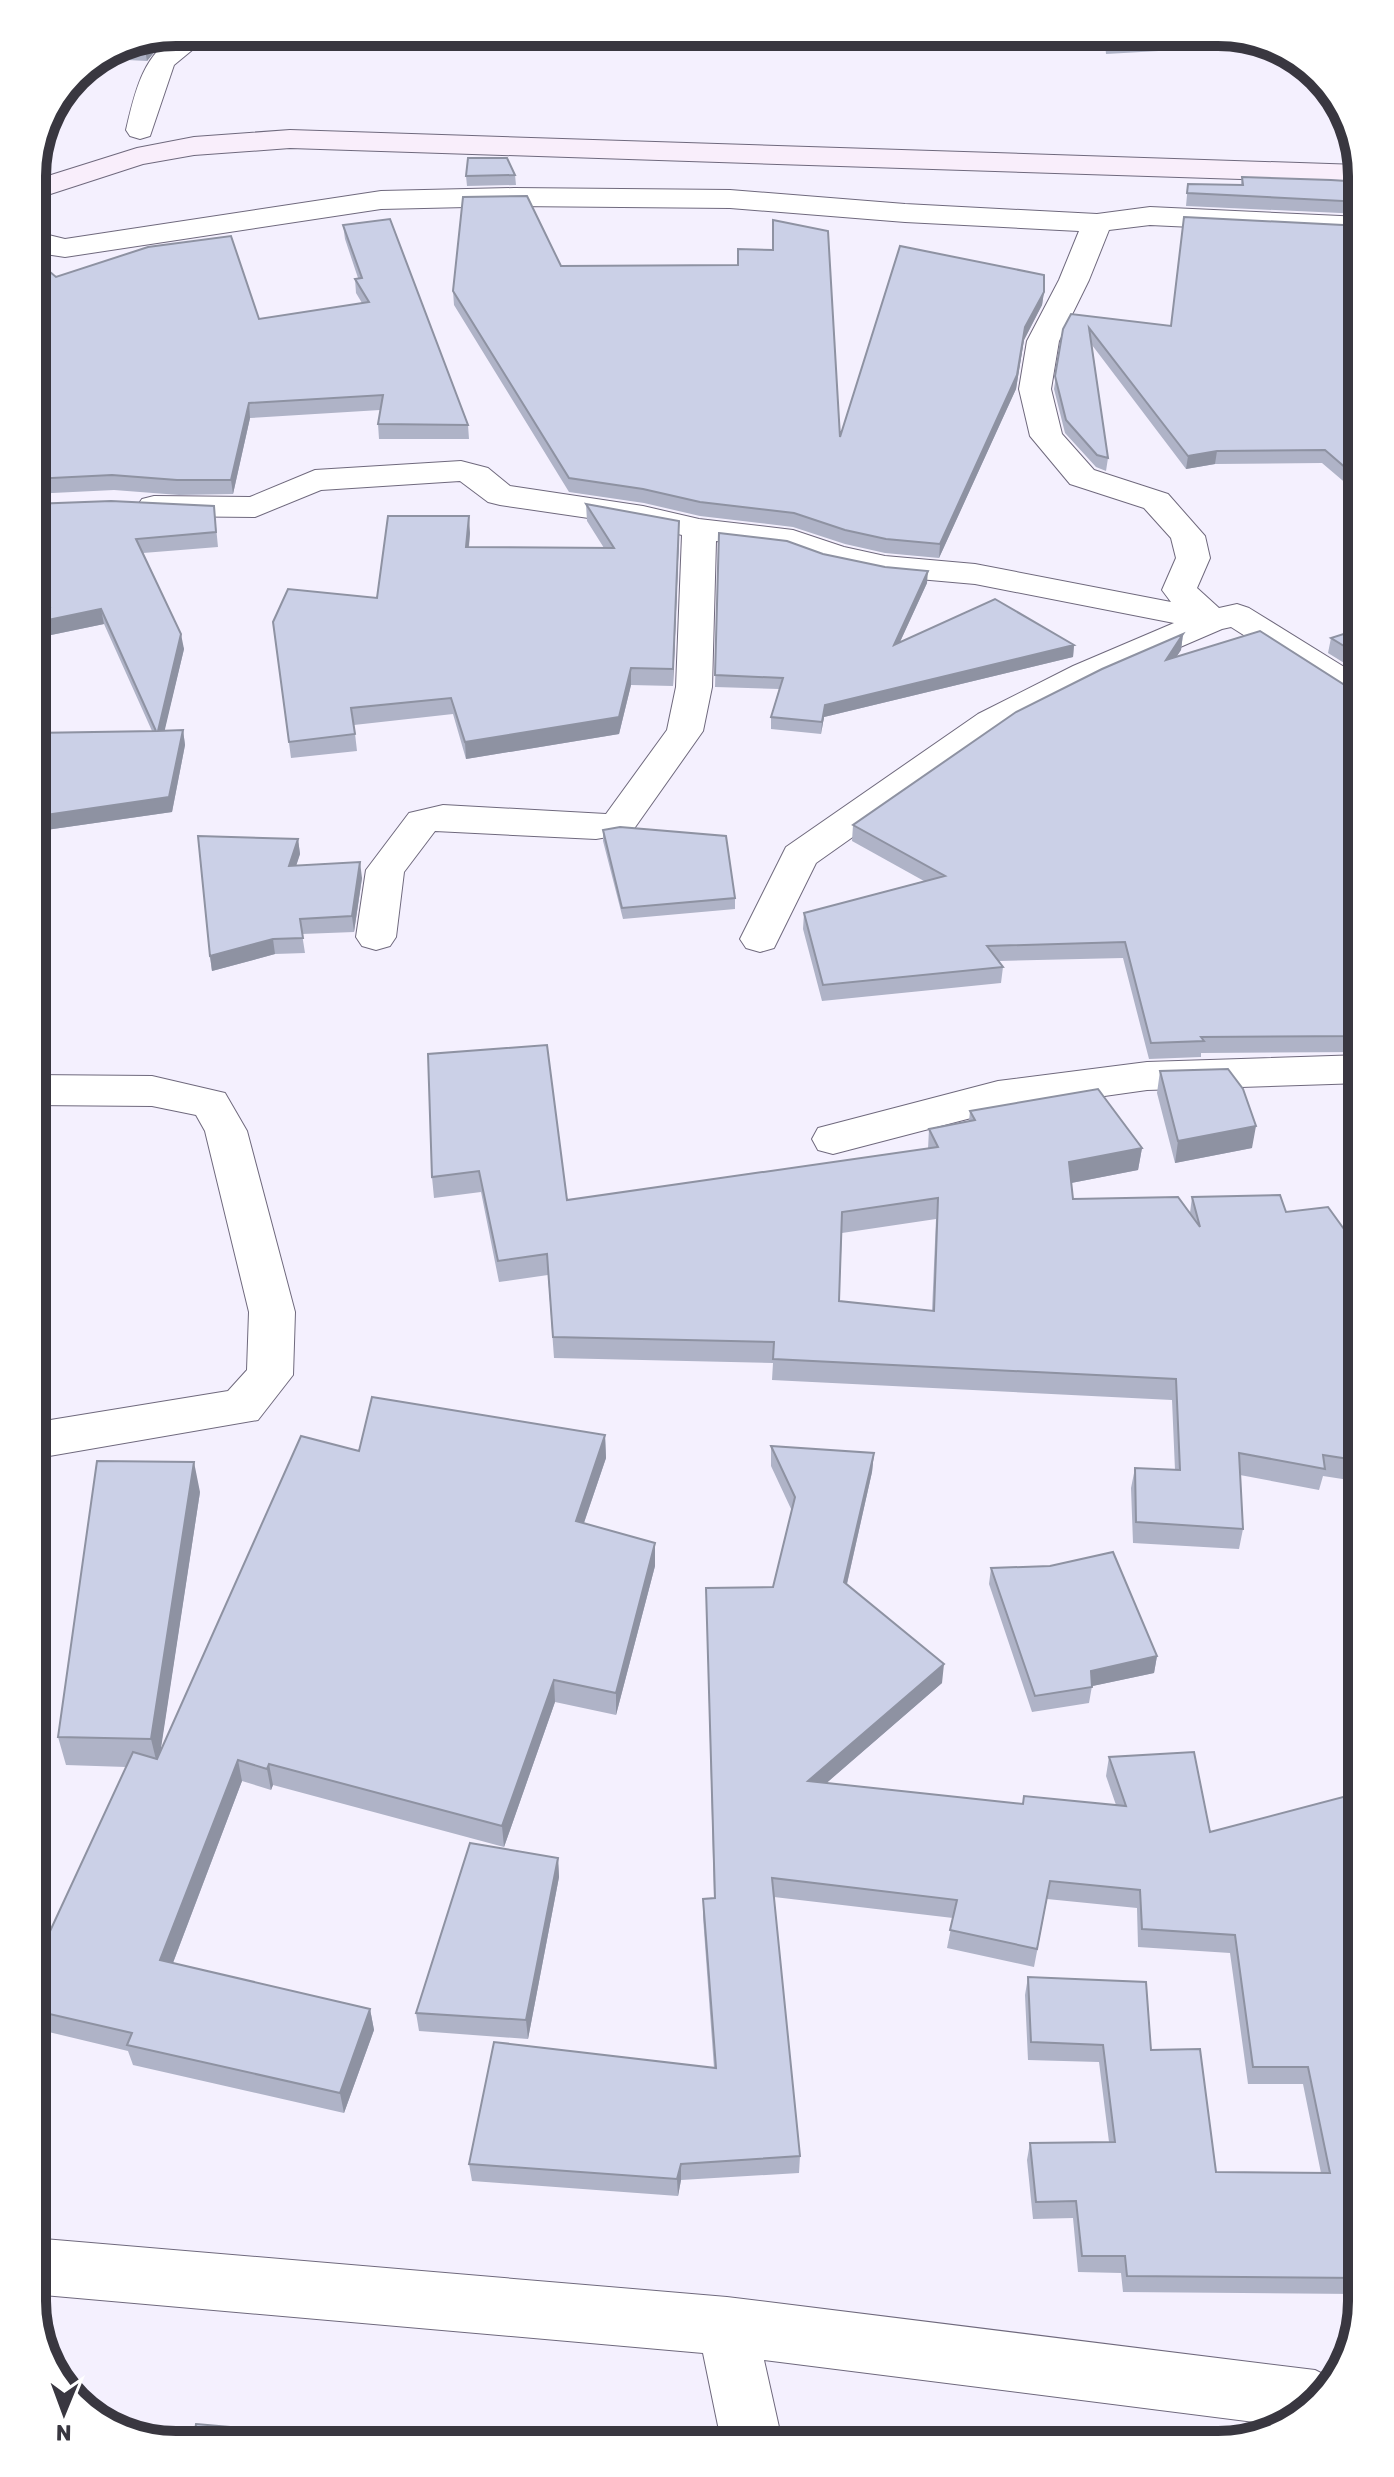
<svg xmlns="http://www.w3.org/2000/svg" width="1394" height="2477" font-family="Rubik,sans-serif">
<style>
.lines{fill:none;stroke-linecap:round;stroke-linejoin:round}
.minor-casing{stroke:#6f697d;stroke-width:2}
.secondary-casing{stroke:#6f697d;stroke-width:2}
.minor{fill:#fff;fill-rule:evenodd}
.secondary{fill:#f9eefb;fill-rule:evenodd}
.wall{fill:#afb3c7;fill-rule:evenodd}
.shaded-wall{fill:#8e92a2}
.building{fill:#cbd0e7;stroke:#8e92a2;stroke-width:2;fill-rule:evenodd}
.rim{fill:none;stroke:#393740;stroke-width:10}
</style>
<rect width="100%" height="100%" fill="#f4f0fe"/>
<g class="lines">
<!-- minor casing -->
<g class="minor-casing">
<path id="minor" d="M181 32H214L174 65 150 136 140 139 130 136 126 130C135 91 143 53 181 32Z
M514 188 730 190 905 204 1097 214 1150 207 1362 217V235L1150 225 1109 230 1089 280 1059 341 1051 389 1062 434 1094 470 1168 494 1205 536 1210 558 1197 588 1219 608 1237 604 1249 608 1362 678V705L1349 702 1231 627 1222 629 1099 682 1004 730 816 863 774 948 760 952 746 948 740 939 786 847 978 714 1073 666 1174 623 975 584 885 576 823 563 787 550 716 541 712 687 703 731 631 833 596 839 435 831 404 872 396 937 390 946 376 950 362 946 356 937 366 870 409 813 443 805 606 814 667 730 676 687 682 535 643 526 500 505 488 502 460 481 321 490 255 517 154 516 142 513 137 506 142 499 154 496 250 497 315 470 461 461 488 468 510 486 643 506 699 519 793 530 844 547 885 556 975 564 1171 602 1162 590 1176 558 1171 538 1144 508 1070 484 1030 436 1019 389 1027 341 1059 280 1079 231 905 222 730 208 514 206 381 209 65 257 32 252V231L65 239 381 191Z
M1362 1055V1083L1147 1090 998 1111 833 1154 818 1150 812 1139 818 1128 998 1081 1147 1062Z
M32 1075 152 1076 225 1093 247 1131 295 1312 293 1375 258 1420 32 1459V1423L228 1391 247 1370 249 1312 205 1131 196 1115 152 1106 32 1105Z
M32 2238 727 2297 1315 2370 1337 2381 1286 2426 764 2360 783 2445H722L703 2353 32 2294Z"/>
</g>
<!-- secondary casing -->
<g class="secondary-casing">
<path id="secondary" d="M290 130 1359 165 1362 183 290 148 194 155 143 164 32 200V181L137 148 194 137Z"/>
</g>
<!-- minor -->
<use href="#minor" class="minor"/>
<!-- secondary -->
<use href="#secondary" class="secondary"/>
</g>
<!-- wall -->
<path class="wall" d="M1104 32H1228L1264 45 1106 54Z
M166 38 147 61 107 59 106 53 121 43Z
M515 175 516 185 467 186 466 176Z
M1242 177 1362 182V214L1186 206 1188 184 1241 185Z
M343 225 468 425 469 439H379L378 424 380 410 250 418 233 494 179 495 114 490 32 494V257L56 277 259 319 362 303 356 293 355 279 358 278 345 239Z
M1362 226V497L1322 463 1215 464 1186 469 1092 345 1108 458 1106 471 1096 467 1065 433 1054 389 1063 329 1171 326Z
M561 266 840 437 1044 292 1042 305 1024 340 1016 389 939 558 885 553 845 544 793 527 700 516 644 503 569 492 454 305 453 291Z
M32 504 214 506 218 547 143 553 184 649 164 731 183 730 185 745 172 812 32 832V733L152 731 104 624 51 635 49 623H32Z
M586 504 679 537 673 686 631 685 619 734 466 759 453 714 354 725 357 751 291 758 273 622 377 598 470 533 469 547 604 548 587 521Z
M719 533 823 554 927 583 900 642 1074 645 1073 657 824 717 821 734 771 729V717L779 689 715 687Z
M1362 628V674L1328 653 1331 638Z
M1183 634 1181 650 1176 657 1362 691V1052L1201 1053V1057L1149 1059 1123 958 999 961 1003 967 1001 983 822 1001 803 929 804 913 924 881 852 841 853 825Z
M603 830 735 898V909L623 919 603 841Z
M298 839 300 854 296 866 362 878 354 932 302 934 305 953 275 954 212 971 210 956Z
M428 1054 567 1200 928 1149 929 1129 969 1121 970 1111 1142 1148 1138 1170 1071 1183 1073 1199 1190 1213 1192 1197 1286 1212 1362 1254V1482L1323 1476 1319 1490 1240 1475 1243 1529 1239 1549 1133 1543 1131 1488 1135 1468 1175 1470 1172 1400 772 1380 773 1363 554 1358 548 1275 499 1282 481 1192 434 1198 432 1177ZM936 1219 932 1311 839 1301 842 1233Z
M1361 1070H1362V1094L1357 1086Z
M1160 1071 1252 1148 1175 1163 1157 1093Z
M605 1435 606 1458 584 1523 655 1566 616 1715 555 1702 504 1847 273 1785 271 1790 242 1781 173 1963 370 2009 374 2030 344 2113 133 2065 128 2051 32 2028V1970L126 1767 66 1765 58 1737 200 1492 160 1752 359 1451Z
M771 1446 874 1453 872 1472 847 1584 942 1683 826 1783 1023 1804 1116 1805 1106 1776 1109 1757 1210 1832 1362 1792V2297H1356V2294L1123 2292 1121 2273 1078 2272 1073 2218 1033 2219 1027 2160 1030 2143 1109 2142 1099 2062 1028 2060 1025 1995 1028 1977 1151 2050 1216 2172 1321 2173 1303 2084H1248L1230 1953 1138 1947 1137 1908 1047 1899 1034 1967 947 1948 953 1918 774 1897 800 2156 799 2173 681 2180 678 2196 472 2181 469 2164 714 2068 703 1917V1899L714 1898 706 1588 773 1587 792 1511 771 1466Z
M991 1568 1157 1656 1154 1673 1092 1686 1089 1703 1032 1712 989 1584Z
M558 1858 559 1877 528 2039 419 2031 416 2013Z"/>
<!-- shaded-wall -->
<path class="shaded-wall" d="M179 32 166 38 147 61 144 44 150 37Z
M1044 292 1042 305 1024 340 1016 389 939 558 940 544 1025 327Z
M249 403 250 418 233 494 231 480Z
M1217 451 1215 464 1186 469 1188 456Z
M469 516 470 533 467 563 466 547Z
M679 521V537L673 686V669Z
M928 571 927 583 893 657 894 645Z
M101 609 104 624 51 635 48 620Z
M181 634 184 649 161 746 158 731Z
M1183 634 1181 650 1164 676 1166 660Z
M1074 645 1073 657 824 717 821 734 822 722 825 705Z
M631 668V685L619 734 466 759 465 742Z
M183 730 185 745 172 812 32 832V817Z
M298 839 300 854 291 881 289 866Z
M360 862 362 878 354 932 352 916Z
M273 939 275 954 212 971 210 956Z
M1256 1126 1252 1148 1175 1163 1178 1141Z
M1142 1148 1138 1170 1066 1184 1069 1162Z
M605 1435 606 1458 577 1543 576 1521Z
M874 1453 872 1472 843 1601 844 1582Z
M194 1462 200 1492 158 1768 151 1739Z
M655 1543V1566L616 1715V1693Z
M1157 1656 1154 1673 1088 1687 1091 1671Z
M944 1664 942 1683 807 1800 808 1781Z
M554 1680 555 1702 504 1847 502 1826Z
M238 1760 242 1781 166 1981 160 1960Z
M269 1764 273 1785 271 1790 267 1769Z
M558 1858 559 1877 528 2039 526 2020Z
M370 2009 374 2030 344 2113 340 2093Z
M681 2164V2180L678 2196 677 2179Z"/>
<!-- building -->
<path class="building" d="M1107 32H1211L1108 38Z
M150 37 144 44 122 43Z
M468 158H507L515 175 466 176Z
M1242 177 1331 180 1362 182V202L1187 193 1188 184 1243 185Z
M527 196 561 266 738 265V249L773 250V220L828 231 840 437 900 246 1044 275V292L1025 327 1017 375 940 544 886 539 845 530 794 513 700 502 643 489 569 478 453 291 463 197Z
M1184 217 1362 226V482L1325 450 1217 451 1188 456 1089 328 1108 458 1097 455 1066 420 1055 376 1063 329 1071 314 1171 326Z
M390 219 468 425 378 424 383 395 249 403 231 480H177L112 475 32 479V257L56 277 148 247 231 236 259 319 369 302 355 279 362 278 343 225Z
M111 501 214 506 216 532 136 539 181 634 158 731 183 730 169 797 32 817V733L156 731 101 609 48 620 50 608 32 609V504Z
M586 504 679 521 673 669 631 668 619 717 465 742 451 698 351 708 355 734 289 742 273 622 288 589 377 598 388 516H469L466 547 614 548Z
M719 533 787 541 823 554 885 567 928 571 894 645 995 599 1074 645 825 705 822 722 771 717 783 678 715 675Z
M1362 628V657L1331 638Z
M1260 631 1351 689 1362 691V1036L1201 1037 1204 1041 1151 1043 1125 942 987 946 1003 967 823 985 804 913 945 876 853 825 1016 712 1102 669 1183 634 1166 660Z
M620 827 726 836 735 898 622 908 603 830Z
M198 836 298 839 289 866 360 862 352 916 300 919 303 938 273 939 210 956Z
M547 1045 567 1200 938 1147 929 1129 975 1120 970 1111 1098 1089 1142 1148 1069 1162 1073 1199 1178 1197 1200 1227 1192 1197 1280 1195 1286 1212 1328 1207 1362 1254V1461L1323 1455 1325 1469 1239 1453 1243 1529 1136 1522 1135 1468 1180 1470 1176 1379 773 1359 774 1342 553 1337 547 1254 498 1261 479 1171 432 1177 428 1054ZM938 1198 934 1311 839 1301 842 1212Z
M1228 1069 1243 1089 1256 1126 1178 1141 1160 1071Z
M372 1397 605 1435 576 1521 655 1543 616 1693 554 1680 502 1826 269 1764 267 1769 238 1760 160 1960 370 2009 340 2093 127 2045 132 2033 32 2010V1970L133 1752 157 1759 301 1436 359 1451Z
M771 1446 874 1453 844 1582 944 1664 808 1781 1023 1804 1024 1796 1126 1806 1109 1757 1194 1752 1210 1832 1362 1792V2278L1127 2276 1125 2256H1082L1076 2201 1036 2202 1030 2143 1115 2142 1103 2045 1031 2042 1028 1977 1146 1982 1151 2050 1200 2049 1216 2172 1330 2173 1308 2067H1253L1235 1935 1142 1929 1140 1890 1050 1881 1037 1949 950 1930 957 1900 772 1878 800 2156 681 2164 677 2179 469 2164 494 2042 716 2068 703 1899 715 1898 706 1588 773 1587 795 1497Z
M97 1461 194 1462 151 1739 58 1737Z
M1113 1552 1157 1656 1091 1671 1092 1687 1035 1696 991 1568 1050 1566Z
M470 1843 558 1858 526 2020 416 2013Z
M196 2424 343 2437 342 2442 352 2445H193Z"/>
<!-- crop -->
<path d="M0 0H1394V2477H0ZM176 46H1218A130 130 0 0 1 1348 176V2301A130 130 0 0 1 1218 2431H176A130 130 0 0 1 46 2301V176A130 130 0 0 1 176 46Z" fill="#fff" fill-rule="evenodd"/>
<path class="rim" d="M176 46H1218A130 130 0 0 1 1348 176V2301A130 130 0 0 1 1218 2431H176A130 130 0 0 1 46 2301V176A130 130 0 0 1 176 46Z"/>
<!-- north arrow -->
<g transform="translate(64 2413) rotate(181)" stroke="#ffffff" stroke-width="6" paint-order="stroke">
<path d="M0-6L14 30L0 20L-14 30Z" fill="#393740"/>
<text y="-12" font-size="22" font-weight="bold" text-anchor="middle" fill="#393740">N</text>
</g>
</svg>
